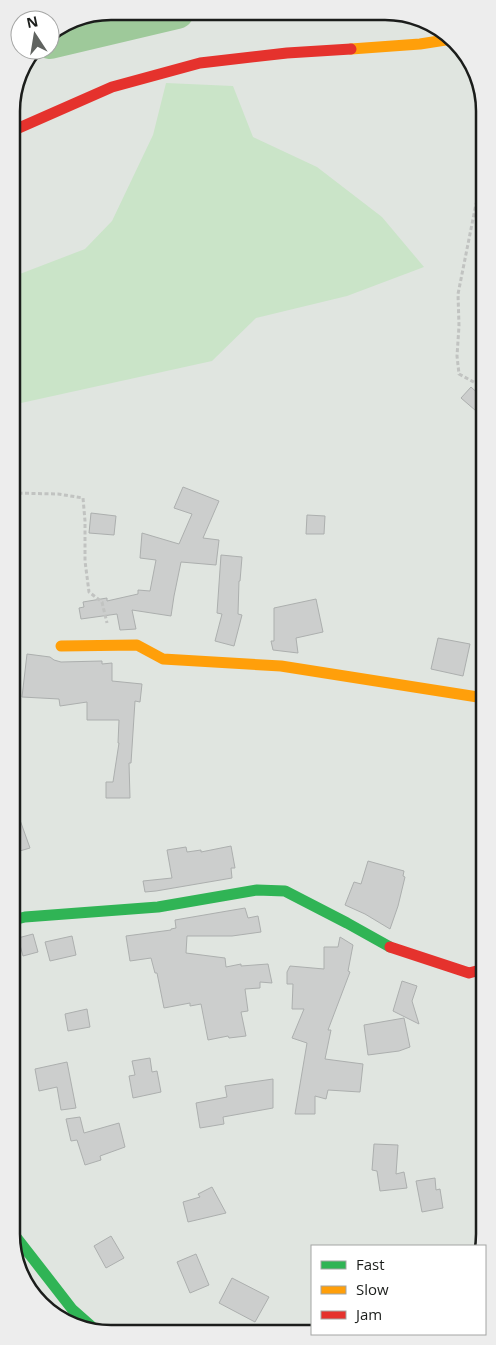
<svg xmlns="http://www.w3.org/2000/svg" width="496" height="1345" font-family="'Open Sans',sans-serif">
<style>
.green{fill:#cae4c8}
.lines{fill:none;stroke-linecap:round;stroke-linejoin:round}
.river{stroke:#9ec99a;stroke-width:34}
.building{fill:#cccecd;stroke:#acafae}
.path{stroke:#c1c3c1;stroke-width:3;stroke-dasharray:4 2.5;stroke-linecap:butt}
.fast{stroke:#30b455;stroke-width:11}
.slow{stroke:#ff9f0a;stroke-width:11}
.jam{stroke:#e5322d;stroke-width:11}
.rim{fill:none;stroke:#1b1d1b;stroke-width:2.5}
</style>
<rect width="100%" height="100%" fill="#e0e5e0"/>
<!-- green -->
<path class="green" d="M166 83 233 86 253 137 317 167 382 217 424 267 347 296 256 318 212 361 12 405V277L85 249 112 221 153 135Z"/>
<g class="lines">
<!-- river -->
<path class="river" d="M50 42 177 12"/>
</g>
<!-- building -->
<path class="building" d="M471 387 483 398V417L461 398Z
M183 487 219 501 203 538 219 540 216 565 181 562 174 596 171 616 132 610 136 629 120 630 117 614 81 619 79 608 84 607 83 602 107 598V601L138 594V590L150 591 156 560 140 558 142 533 179 544 192 514 174 508Z
M91 513 116 516 114 535 89 533Z
M307 515 325 516 324 534H306Z
M221 555 242 557 240 581H239L238 614 242 615 234 646 215 641 222 614 217 613Z
M316 599 323 632 296 638 298 653 273 650 271 641H274V608Z
M438 638 470 644 463 676 431 669Z
M27 654 50 657 54 660 61 662 102 661V664L112 663V681L142 684 140 702 135 701 131 763H129L130 798H106V782H113L119 743H118L119 720H87V702L60 706 59 699 22 697Z
M13 806H15L30 848 13 853Z
M231 846 235 868H231L232 878 156 891 145 892 143 881 172 878 167 850 186 847 187 852 201 850V852Z
M368 861 404 871 403 876 405 877 398 906 390 929 365 914 345 905 354 882 361 884Z
M245 908 248 918 258 916 261 932 232 936H187L186 953 225 958 226 967 241 964V966L268 964 272 983 260 982V988L245 989 248 1011 241 1012 246 1036 229 1038 228 1036 208 1040 201 1004 190 1006V1003L164 1008 157 973H155L151 958 130 961 126 936 171 930V929L176 928 175 920Z
M33 934 38 952 23 956 18 938Z
M72 936 76 955 50 961 45 942Z
M340 937 353 945 348 971 350 972 328 1030H331L325 1059 363 1064 360 1092 328 1090 326 1099 315 1096V1114H295L307 1043 292 1038 304 1009H292L293 984H287V972L290 966 324 969V947H338Z
M402 981 417 986 412 1001 419 1024 393 1011Z
M87 1009 90 1027 68 1031 65 1014Z
M404 1018 410 1047 399 1051 368 1055 364 1025Z
M150 1058 152 1072 157 1071 161 1092 133 1098 129 1076 135 1075 132 1061Z
M67 1062 76 1108 61 1110 57 1087 39 1091 35 1069Z
M273 1079V1108L223 1117 224 1124 200 1128 196 1103 227 1097 225 1086Z
M80 1117 84 1133 119 1123 125 1147 100 1156 101 1160 85 1165 77 1140 71 1141 66 1119Z
M374 1144 398 1145 396 1174 404 1172 407 1188 380 1191 377 1171 372 1170Z
M435 1178 436 1190 440 1189 443 1208 422 1212 416 1181Z
M212 1187 226 1213 188 1222 183 1202 200 1197 198 1194Z
M111 1236 124 1258 106 1268 94 1246Z
M196 1254 209 1285 190 1293 177 1262Z
M232 1278 269 1297 255 1322 219 1303Z"/>
<g class="lines">
<!-- path -->
<path class="path" d="M483 189 476 204 458 294 459 326 457 356 459 374 481 386 483 389
M12 493 58 494 83 498 85 521V561L89 592 102 602 107 623"/>
<!-- fast -->
<path class="fast" d="M13 920 25 917 158 907 257 890 285 891 347 923 390 947
M13 1233 72 1309 98 1332"/>
<!-- slow -->
<path class="slow" d="M351 49 420 44 452 39
M61 646 137 645 163 659 281 666 484 698"/>
<!-- jam -->
<path class="jam" d="M12 131 112 87 200 63 287 53 351 49
M390 947 469 973 484 969"/>
</g>
<!-- crop -->
<path d="M0 0H496V1345H0ZM111 20H385A91 91 0 0 1 476 111V1234A91 91 0 0 1 385 1325H111A91 91 0 0 1 20 1234V111A91 91 0 0 1 111 20Z" fill="#ededed" fill-rule="evenodd"/>
<path class="rim" d="M111 20H385A91 91 0 0 1 476 111V1234A91 91 0 0 1 385 1325H111A91 91 0 0 1 20 1234V111A91 91 0 0 1 111 20Z"/>
<!-- legend -->
<rect x="311" y="1245" width="175" height="90" fill="#ffffff" stroke="#a4a5a4"/>
<rect x="321" y="1261" width="25" height="8" fill="#30b455" stroke="#a4a5a4"/>
<text x="356" y="1270" font-size="15" fill="#1b1d1b">Fast</text>
<rect x="321" y="1286" width="25" height="8" fill="#ff9f0a" stroke="#a4a5a4"/>
<text x="356" y="1295" font-size="15" fill="#1b1d1b">Slow</text>
<rect x="321" y="1311" width="25" height="8" fill="#e5322d" stroke="#a4a5a4"/>
<text x="356" y="1320" font-size="15" fill="#1b1d1b">Jam</text>
<!-- north arrow -->
<g transform="translate(35 35) rotate(348)"><circle r="24" fill="#ffffff" stroke="#a4a5a4"/>
<path d="M0-4L9 19L0 12L-9 19Z" fill="#606360"/>
<text y="-8" font-size="14" font-weight="bold" text-anchor="middle" fill="#1b1d1b">N</text>
</g>
</svg>
